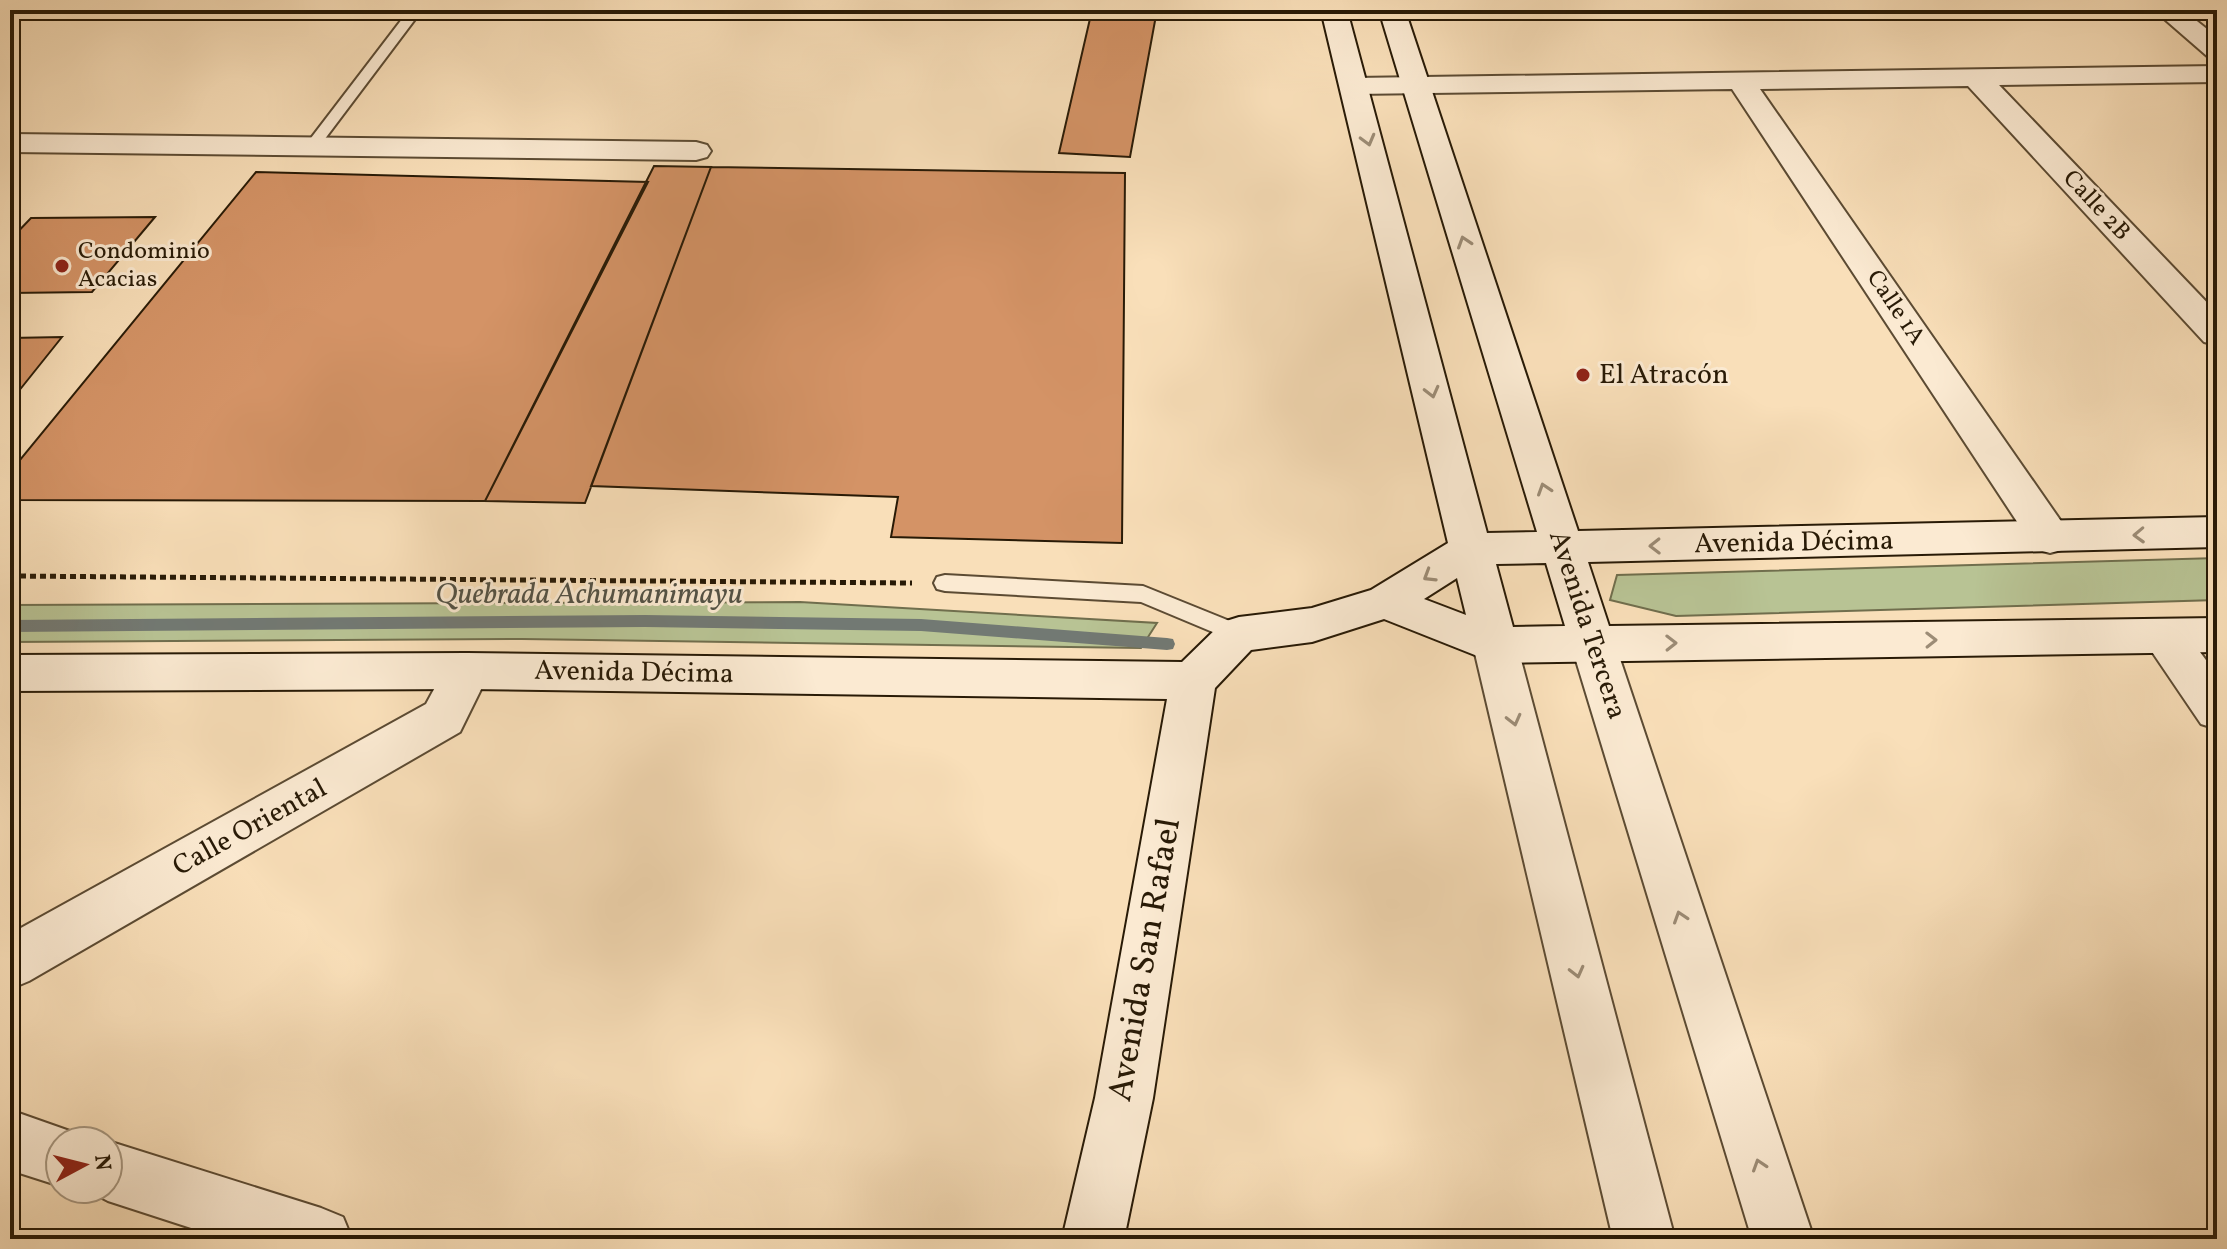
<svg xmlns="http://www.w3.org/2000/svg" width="2227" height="1249" font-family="Vollkorn,serif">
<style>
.green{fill:#b8c394;stroke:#706e4d;stroke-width:2}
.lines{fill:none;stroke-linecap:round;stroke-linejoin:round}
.stream{fill:#727973;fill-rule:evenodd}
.building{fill:#d49366;stroke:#281a06;stroke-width:2}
.lane-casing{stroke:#5c4b33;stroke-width:4}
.street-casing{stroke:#5c4b33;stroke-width:4}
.secondary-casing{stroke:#281a06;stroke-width:4}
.path{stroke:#281a06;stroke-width:5;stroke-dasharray:6 4;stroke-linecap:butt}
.lane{fill:#fbead2;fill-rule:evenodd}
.street{fill:#fbead2;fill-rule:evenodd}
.secondary{fill:#fbead2;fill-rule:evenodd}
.oneway{stroke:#9c8c76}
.poi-dot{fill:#8f2418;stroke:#fbead2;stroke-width:3}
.labels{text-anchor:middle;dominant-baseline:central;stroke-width:6;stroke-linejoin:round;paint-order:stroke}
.far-street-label{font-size:24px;fill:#281a06;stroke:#fbead2}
.far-poi-label{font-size:24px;fill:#281a06;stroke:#fbead2;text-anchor:start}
.poi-label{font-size:28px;fill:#281a06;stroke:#fbead2;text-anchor:start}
.street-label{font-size:28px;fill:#281a06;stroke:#fbead2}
.water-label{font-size:30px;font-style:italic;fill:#535245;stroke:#fbead2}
.near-street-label{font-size:34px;fill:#281a06;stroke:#fbead2}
</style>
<rect width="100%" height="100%" fill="#f9dfb9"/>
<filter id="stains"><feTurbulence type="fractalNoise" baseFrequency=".0025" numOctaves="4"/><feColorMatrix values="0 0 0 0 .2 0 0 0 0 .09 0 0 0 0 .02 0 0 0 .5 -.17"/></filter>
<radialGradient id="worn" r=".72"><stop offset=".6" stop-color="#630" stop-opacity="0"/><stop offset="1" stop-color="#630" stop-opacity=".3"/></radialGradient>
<!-- green -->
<path class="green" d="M2217 558V600L1676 616 1610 600 1617 575Z
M800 602 1157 623 1141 648 522 639 10 642V605Z"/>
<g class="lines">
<!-- stream -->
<path class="stream" d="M645 615 921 619 1167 638 1173 639 1175 644 1173 649 1167 650 921 631 645 627 10 632V620Z"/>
</g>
<!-- building -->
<path class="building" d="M1092 10H1157L1130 157 1059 153Z
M654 166 711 167 585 503 485 501Z
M711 167 1125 173 1122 543 891 537 898 497 591 486Z
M256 172 648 182 485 501 10 500V472Z
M155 217 92 292 10 293V240L31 218Z
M62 337 10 402V338Z"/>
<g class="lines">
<!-- lane casing -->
<g class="lane-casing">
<path id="lane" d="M409 10H422L318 148H308V142Z
M945 575 1143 586 1247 628 1250 634 1247 640 1239 643 1141 602 945 591 937 589 934 583 937 577Z"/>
</g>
<!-- street casing -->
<g class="street-casing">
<path id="street" d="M2154 10H2183L2217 37V58L2207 56Z
M2217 66V82L1999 85 2217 313V345L2204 342 1968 86 1760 89 2065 527 2071 538 2065 549 2050 553 2035 549 1732 89 1354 94 1344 92 1340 86 1344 80 1354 78Z
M10 134 696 142 707 145 711 151 707 157 696 160 10 152Z
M2164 620 2180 625 2217 675V729L2201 724 2142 637 2148 625Z
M1593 626 1609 632 1615 644 1814 1239H1752L1571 644 1577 632Z
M1495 627 1511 633 1517 645 1675 1239H1613L1473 645 1479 633Z
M467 653 483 658 490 671 460 732 29 981 10 989V934L426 704 451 658Z
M10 1110 81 1135 84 1141H60V1186L10 1170Z
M108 1141 321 1208 343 1217 352 1239H225L108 1201 85 1189H108Z"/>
</g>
<!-- secondary casing -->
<g class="secondary-casing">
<path id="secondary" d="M1321 10H1347L1487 533 1537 532 1379 10H1405L1578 531 2217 517V547L1588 562 1609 626 2217 618V652L1495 663 1384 619 1312 642 1251 650 1215 688 1153 1098 1124 1239H1062L1095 1098 1167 699 467 689 10 691V655L467 653 1182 662 1223 622 1239 617 1312 608 1371 590 1448 543ZM1546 563 1565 626 1513 627 1496 564ZM1457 578 1466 615 1424 599Z"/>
</g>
<!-- path -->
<path class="path" d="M10 576 912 583"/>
<!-- lane -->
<use href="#lane" class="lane"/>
<!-- street -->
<use href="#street" class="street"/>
<!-- secondary -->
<use href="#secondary" class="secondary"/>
</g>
<!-- one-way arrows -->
<defs><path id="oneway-chevron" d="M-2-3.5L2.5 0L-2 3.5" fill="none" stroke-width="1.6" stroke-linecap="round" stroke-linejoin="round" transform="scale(2)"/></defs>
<g class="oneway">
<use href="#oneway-chevron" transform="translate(1368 140) rotate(75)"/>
<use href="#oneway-chevron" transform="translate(1464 242) rotate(-108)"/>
<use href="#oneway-chevron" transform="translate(1432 392) rotate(76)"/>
<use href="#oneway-chevron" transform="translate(1544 489) rotate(-108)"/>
<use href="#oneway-chevron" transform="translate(2139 535) rotate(178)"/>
<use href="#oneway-chevron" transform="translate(1655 546) rotate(179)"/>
<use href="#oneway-chevron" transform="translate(1429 576) rotate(148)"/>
<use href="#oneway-chevron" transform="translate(1931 640) rotate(-1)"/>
<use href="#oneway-chevron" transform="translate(1671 643) rotate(-1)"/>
<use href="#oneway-chevron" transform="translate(1514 720) rotate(76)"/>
<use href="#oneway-chevron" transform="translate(1680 917) rotate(-108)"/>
<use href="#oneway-chevron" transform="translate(1577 972) rotate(76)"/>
<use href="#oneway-chevron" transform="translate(1759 1165) rotate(-108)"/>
</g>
<!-- markers -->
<g class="poi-dot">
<circle cx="62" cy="266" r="8"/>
<circle cx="1583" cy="375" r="8"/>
</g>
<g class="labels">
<!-- far-street labels -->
<g class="far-street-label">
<text transform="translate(2096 206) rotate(47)">Calle 2B</text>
<text transform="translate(1895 308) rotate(56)">Calle 1A</text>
</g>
<!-- far-poi labels -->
<g class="far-poi-label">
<text x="78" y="252">Condominio<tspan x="78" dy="28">Acacias</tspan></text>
</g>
<!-- poi labels -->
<g class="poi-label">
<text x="1599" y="375">El Atracón</text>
</g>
<!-- street labels -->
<g class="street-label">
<text transform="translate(1794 543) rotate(-1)">Avenida Décima</text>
<text transform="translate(1587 625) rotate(72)">Avenida Tercera</text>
<text transform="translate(634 673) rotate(1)">Avenida Décima</text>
<text transform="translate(250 828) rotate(-29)">Calle Oriental</text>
</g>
<!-- water labels -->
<g class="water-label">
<text x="589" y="595">Quebrada Achumanimayu</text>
</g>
<!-- near-street labels -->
<g class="near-street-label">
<text transform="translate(1146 960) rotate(-80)">Avenida San Rafael</text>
</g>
</g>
<!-- margin -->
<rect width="2227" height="1249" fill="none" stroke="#f9dfb9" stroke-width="40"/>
<rect x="12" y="12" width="2203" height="1225" fill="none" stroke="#281a06" stroke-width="4"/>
<rect x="20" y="20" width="2187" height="1209" fill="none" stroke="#281a06" stroke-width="2"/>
<!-- north arrow -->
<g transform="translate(84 1165) rotate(83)"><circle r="38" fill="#fbead2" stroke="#a79780" stroke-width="2"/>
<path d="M0-6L14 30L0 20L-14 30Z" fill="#8f2418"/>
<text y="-12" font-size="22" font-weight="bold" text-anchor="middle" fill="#281a06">N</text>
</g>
<rect width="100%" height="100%" filter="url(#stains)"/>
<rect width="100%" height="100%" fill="url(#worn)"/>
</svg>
